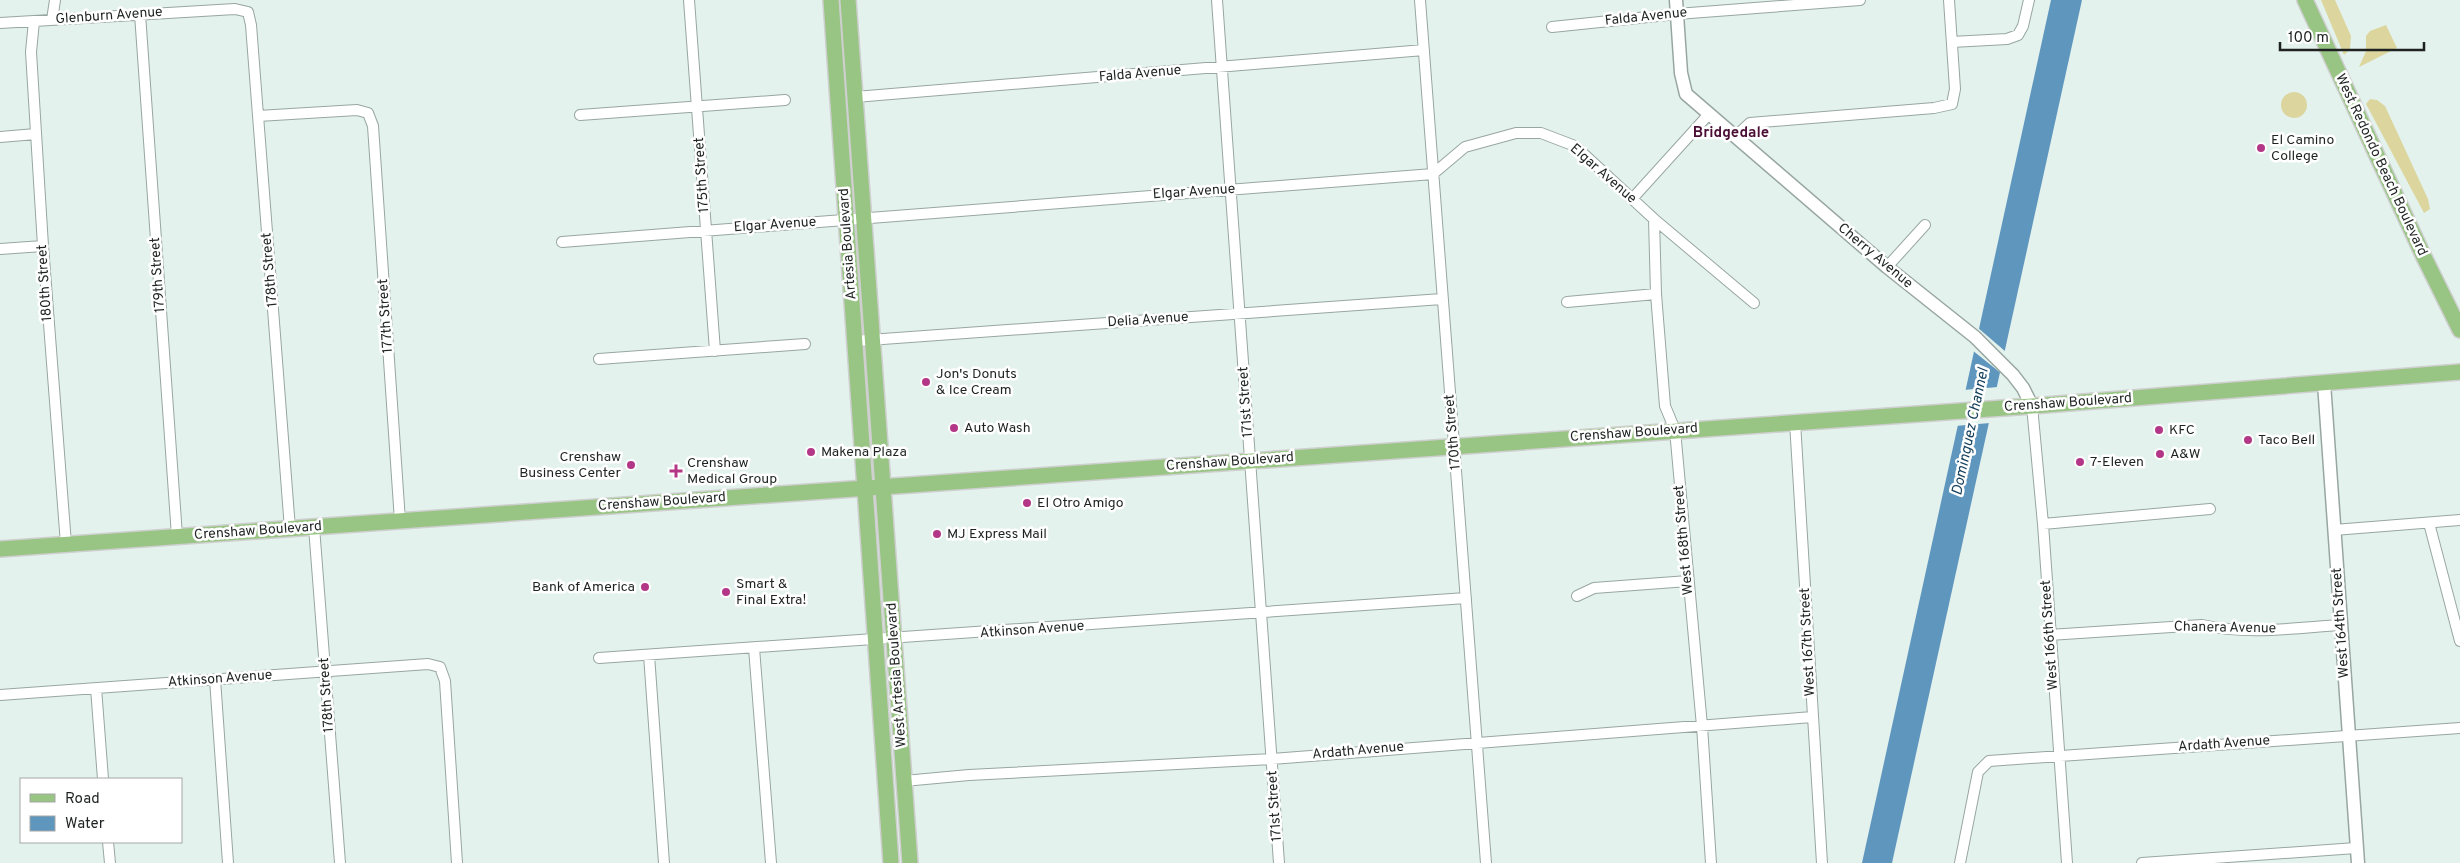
<svg xmlns="http://www.w3.org/2000/svg" width="2460" height="863" font-family="Overpass,sans-serif">
<style>
.green{fill:#dcd69e}
.water{fill:#5f96be}
.pier{fill:#e4f2ed}
.lines{fill:none;stroke-linecap:round;stroke-linejoin:round}
.minor-casing{stroke:#98a6a1;stroke-width:12}
.tertiary-casing{stroke:#98a6a1;stroke-width:15}
.primary-casing{stroke:#cecfce;stroke-width:18}
.minor{stroke:#fff;stroke-width:10}
.tertiary{stroke:#fff;stroke-width:12}
.primary{stroke:#98c484;stroke-width:15}
.poi-dot{fill:#b43787;stroke:#fff;stroke-width:2}
.labels{text-anchor:middle;dominant-baseline:central;stroke-width:5;stroke-linejoin:round;paint-order:stroke}
.street-label{font-size:14px;fill:#1e2321;stroke:#fff}
.poi-label{font-size:14px;fill:#1e2321;stroke:#fff;text-anchor:start}
.neighbourhood-label{font-size:15px;font-weight:bold;fill:#4a0e35;stroke:#fff}
.water-label{font-size:15px;font-style:italic;fill:#143f5c;stroke:#fff}
</style>
<rect width="100%" height="100%" fill="#e4f2ed"/>
<!-- green -->
<path class="green" d="M2321 0H2335L2351 36 2350 49 2344 55Z
M2386 25 2397 48 2359 67 2366 51V36L2370 31Z
M2281 105a13 13 0 1 1 26 0a13 13 0 1 1-26 0Z
M2370 99 2377 100 2385 106 2428 199 2430 209 2424 213 2366 104Z"/>
<!-- water -->
<path class="water" d="M2051 0H2082L1892 863H1862Z"/>
<!-- pier -->
<path class="pier" d="M1977 327 2006 352 2002 374 1972 350Z
M1998 387 1990 423 1955 426 1963 390Z"/>
<g class="lines">
<!-- minor casing -->
<g class="minor-casing">
<path id="minor" d="M689 0 715 351
M1217 0 1279 863
M1420 0 1486 863
M140 14 177 536
M52 20 55 0
M34 21 31 52 43 246 66 544
M0 23 235 9 248 12 251 25 290 529
M1552 27 1677 14 1860 0
M1952 42 2007 39 2018 35 2023 26 2029 0
M855 97 1424 50
M580 115 785 100
M258 116 357 110 368 113 373 126 400 521
M1736 136 1750 123 1934 108 1952 104 1955 89 1949 0
M0 137 36 134
M1632 199 1709 114
M1654 219 1656 294 1665 406 1675 430 1702 726 1711 863
M562 242 1433 174 1465 147 1516 133H1541L1575 146 1654 219 1754 303
M0 249 43 246
M1887 267 1925 225
M1567 302 1656 294
M855 341 1442 299
M599 359 805 344
M2032 406 2043 524 2067 863
M1795 422 1822 863
M2429 523 2460 641
M2043 524 2210 509
M314 527 340 863
M2334 530 2460 520
M1577 596 1594 588 1688 581
M2049 635 2202 625C2248 635 2294 628 2341 625
M754 648 771 863
M649 655 664 863
M599 658 1466 598
M215 679 228 863
M96 688 103 779
M0 695 428 664 440 667 445 681 457 863
M904 781 969 775 1272 759 1812 717
M108 842 110 863
M1960 863 1978 772 1989 761 2460 728
M2142 863 2356 848"/>
</g>
<!-- tertiary casing -->
<g class="tertiary-casing">
<path id="tertiary" d="M1676 0 1681 73 1686 94 1887 267 1975 337 2013 375 2023 388 2032 406
M2324 383 2358 863"/>
</g>
<!-- primary casing -->
<g class="primary-casing">
<path id="primary" d="M831 0 891 863
M848 0 910 863
M2305 0 2423 255 2460 330
M0 549 2032 406 2460 372"/>
</g>
<!-- minor -->
<use href="#minor" class="minor"/>
<!-- tertiary -->
<use href="#tertiary" class="tertiary"/>
<!-- primary -->
<use href="#primary" class="primary"/>
</g>
<!-- markers -->
<g class="poi-dot">
<circle cx="2261" cy="148" r="5"/>
<circle cx="926" cy="382" r="5"/>
<circle cx="954" cy="428" r="5"/>
<circle cx="2159" cy="430" r="5"/>
<circle cx="2248" cy="440" r="5"/>
<circle cx="811" cy="452" r="5"/>
<circle cx="2160" cy="454" r="5"/>
<circle cx="2080" cy="462" r="5"/>
<circle cx="631" cy="465" r="5"/>
<path d="M673.5 463.5h5v5h5v5h-5v5h-5v-5h-5v-5h5z"/>
<circle cx="1027" cy="503" r="5"/>
<circle cx="937" cy="534" r="5"/>
<circle cx="645" cy="587" r="5"/>
<circle cx="726" cy="592" r="5"/>
</g>
<g class="labels">
<!-- street labels -->
<g class="street-label">
<text transform="translate(109 16) rotate(-4)">Glenburn Avenue</text>
<text transform="translate(1646 17) rotate(-6)">Falda Avenue</text>
<text transform="translate(1140 74) rotate(-5)">Falda Avenue</text>
<text transform="translate(2381 165) rotate(65)">West Redondo Beach Boulevard</text>
<text transform="translate(1603 174) rotate(41)">Elgar Avenue</text>
<text transform="translate(702 175) rotate(-94)">175th Street</text>
<text transform="translate(1194 192) rotate(-4)">Elgar Avenue</text>
<text transform="translate(775 225) rotate(-4)">Elgar Avenue</text>
<text transform="translate(848 244) rotate(-94)">Artesia Boulevard</text>
<text transform="translate(1875 256) rotate(40)">Cherry Avenue</text>
<text transform="translate(270 270) rotate(-95)">178th Street</text>
<text transform="translate(158 275) rotate(-94)">179th Street</text>
<text transform="translate(45 283) rotate(-94)">180th Street</text>
<text transform="translate(386 316) rotate(-94)">177th Street</text>
<text transform="translate(1148 320) rotate(-4)">Delia Avenue</text>
<text transform="translate(1246 402) rotate(-94)">171st Street</text>
<text transform="translate(2068 403) rotate(-4)">Crenshaw Boulevard</text>
<text transform="translate(1453 432) rotate(-95)">170th Street</text>
<text transform="translate(1634 433) rotate(-4)">Crenshaw Boulevard</text>
<text transform="translate(1230 462) rotate(-4)">Crenshaw Boulevard</text>
<text transform="translate(662 502) rotate(-4)">Crenshaw Boulevard</text>
<text transform="translate(258 531) rotate(-4)">Crenshaw Boulevard</text>
<text transform="translate(1684 540) rotate(-95)">West 168th Street</text>
<text transform="translate(2341 623) rotate(-94)">West 164th Street</text>
<text transform="translate(2225 628) rotate(1)">Chanera Avenue</text>
<text transform="translate(1032 630) rotate(-4)">Atkinson Avenue</text>
<text transform="translate(2050 635) rotate(-94)">West 166th Street</text>
<text transform="translate(1808 642) rotate(-93)">West 167th Street</text>
<text transform="translate(897 675) rotate(-94)">West Artesia Boulevard</text>
<text transform="translate(220 679) rotate(-4)">Atkinson Avenue</text>
<text transform="translate(327 695) rotate(-94)">178th Street</text>
<text transform="translate(2224 744) rotate(-4)">Ardath Avenue</text>
<text transform="translate(1358 751) rotate(-5)">Ardath Avenue</text>
<text transform="translate(1275 806) rotate(-94)">171st Street</text>
</g>
<!-- poi labels -->
<g class="poi-label">
<text x="2271" y="140">El Camino<tspan x="2271" dy="16">College</tspan></text>
<text x="936" y="374">Jon's Donuts<tspan x="936" dy="16">&amp; Ice Cream</tspan></text>
<text x="964" y="428">Auto Wash</text>
<text x="2169" y="430">KFC</text>
<text x="2258" y="440">Taco Bell</text>
<text x="821" y="452">Makena Plaza</text>
<text x="2170" y="454">A&amp;W</text>
<text x="621" y="457" text-anchor="end">Crenshaw<tspan x="621" dy="16">Business Center</tspan></text>
<text x="2090" y="462">7-Eleven</text>
<text x="687" y="463">Crenshaw<tspan x="687" dy="16">Medical Group</tspan></text>
<text x="1037" y="503">El Otro Amigo</text>
<text x="947" y="534">MJ Express Mail</text>
<text x="736" y="584">Smart &amp;<tspan x="736" dy="16">Final Extra!</tspan></text>
<text x="635" y="587" text-anchor="end">Bank of America</text>
</g>
<!-- neighbourhood labels -->
<g class="neighbourhood-label">
<text x="1731" y="133">Bridgedale</text>
</g>
<!-- water labels -->
<g class="water-label">
<text transform="translate(1971 432) rotate(-78)">Dominguez Channel</text>
</g>
</g>
<!-- legend -->
<rect x="20" y="778" width="162" height="65" fill="#ffffff" stroke="#a5a7a6"/>
<rect x="30" y="794" width="25" height="8" fill="#98c484" stroke="#a5a7a6"/>
<text x="65" y="803" font-size="15" fill="#1e2321">Road</text>
<rect x="30" y="816" width="25" height="15" fill="#5f96be" stroke="#a5a7a6"/>
<text x="65" y="828" font-size="15" fill="#1e2321">Water</text>
<!-- scale -->
<path d="M2280 42v8h144v-8" fill="none" stroke="#1e2321" stroke-width="2.5"/>
<text x="2288" y="42" font-size="15" fill="#1e2321" stroke="#ffffff" stroke-width="4" paint-order="stroke">100 m</text>
</svg>
